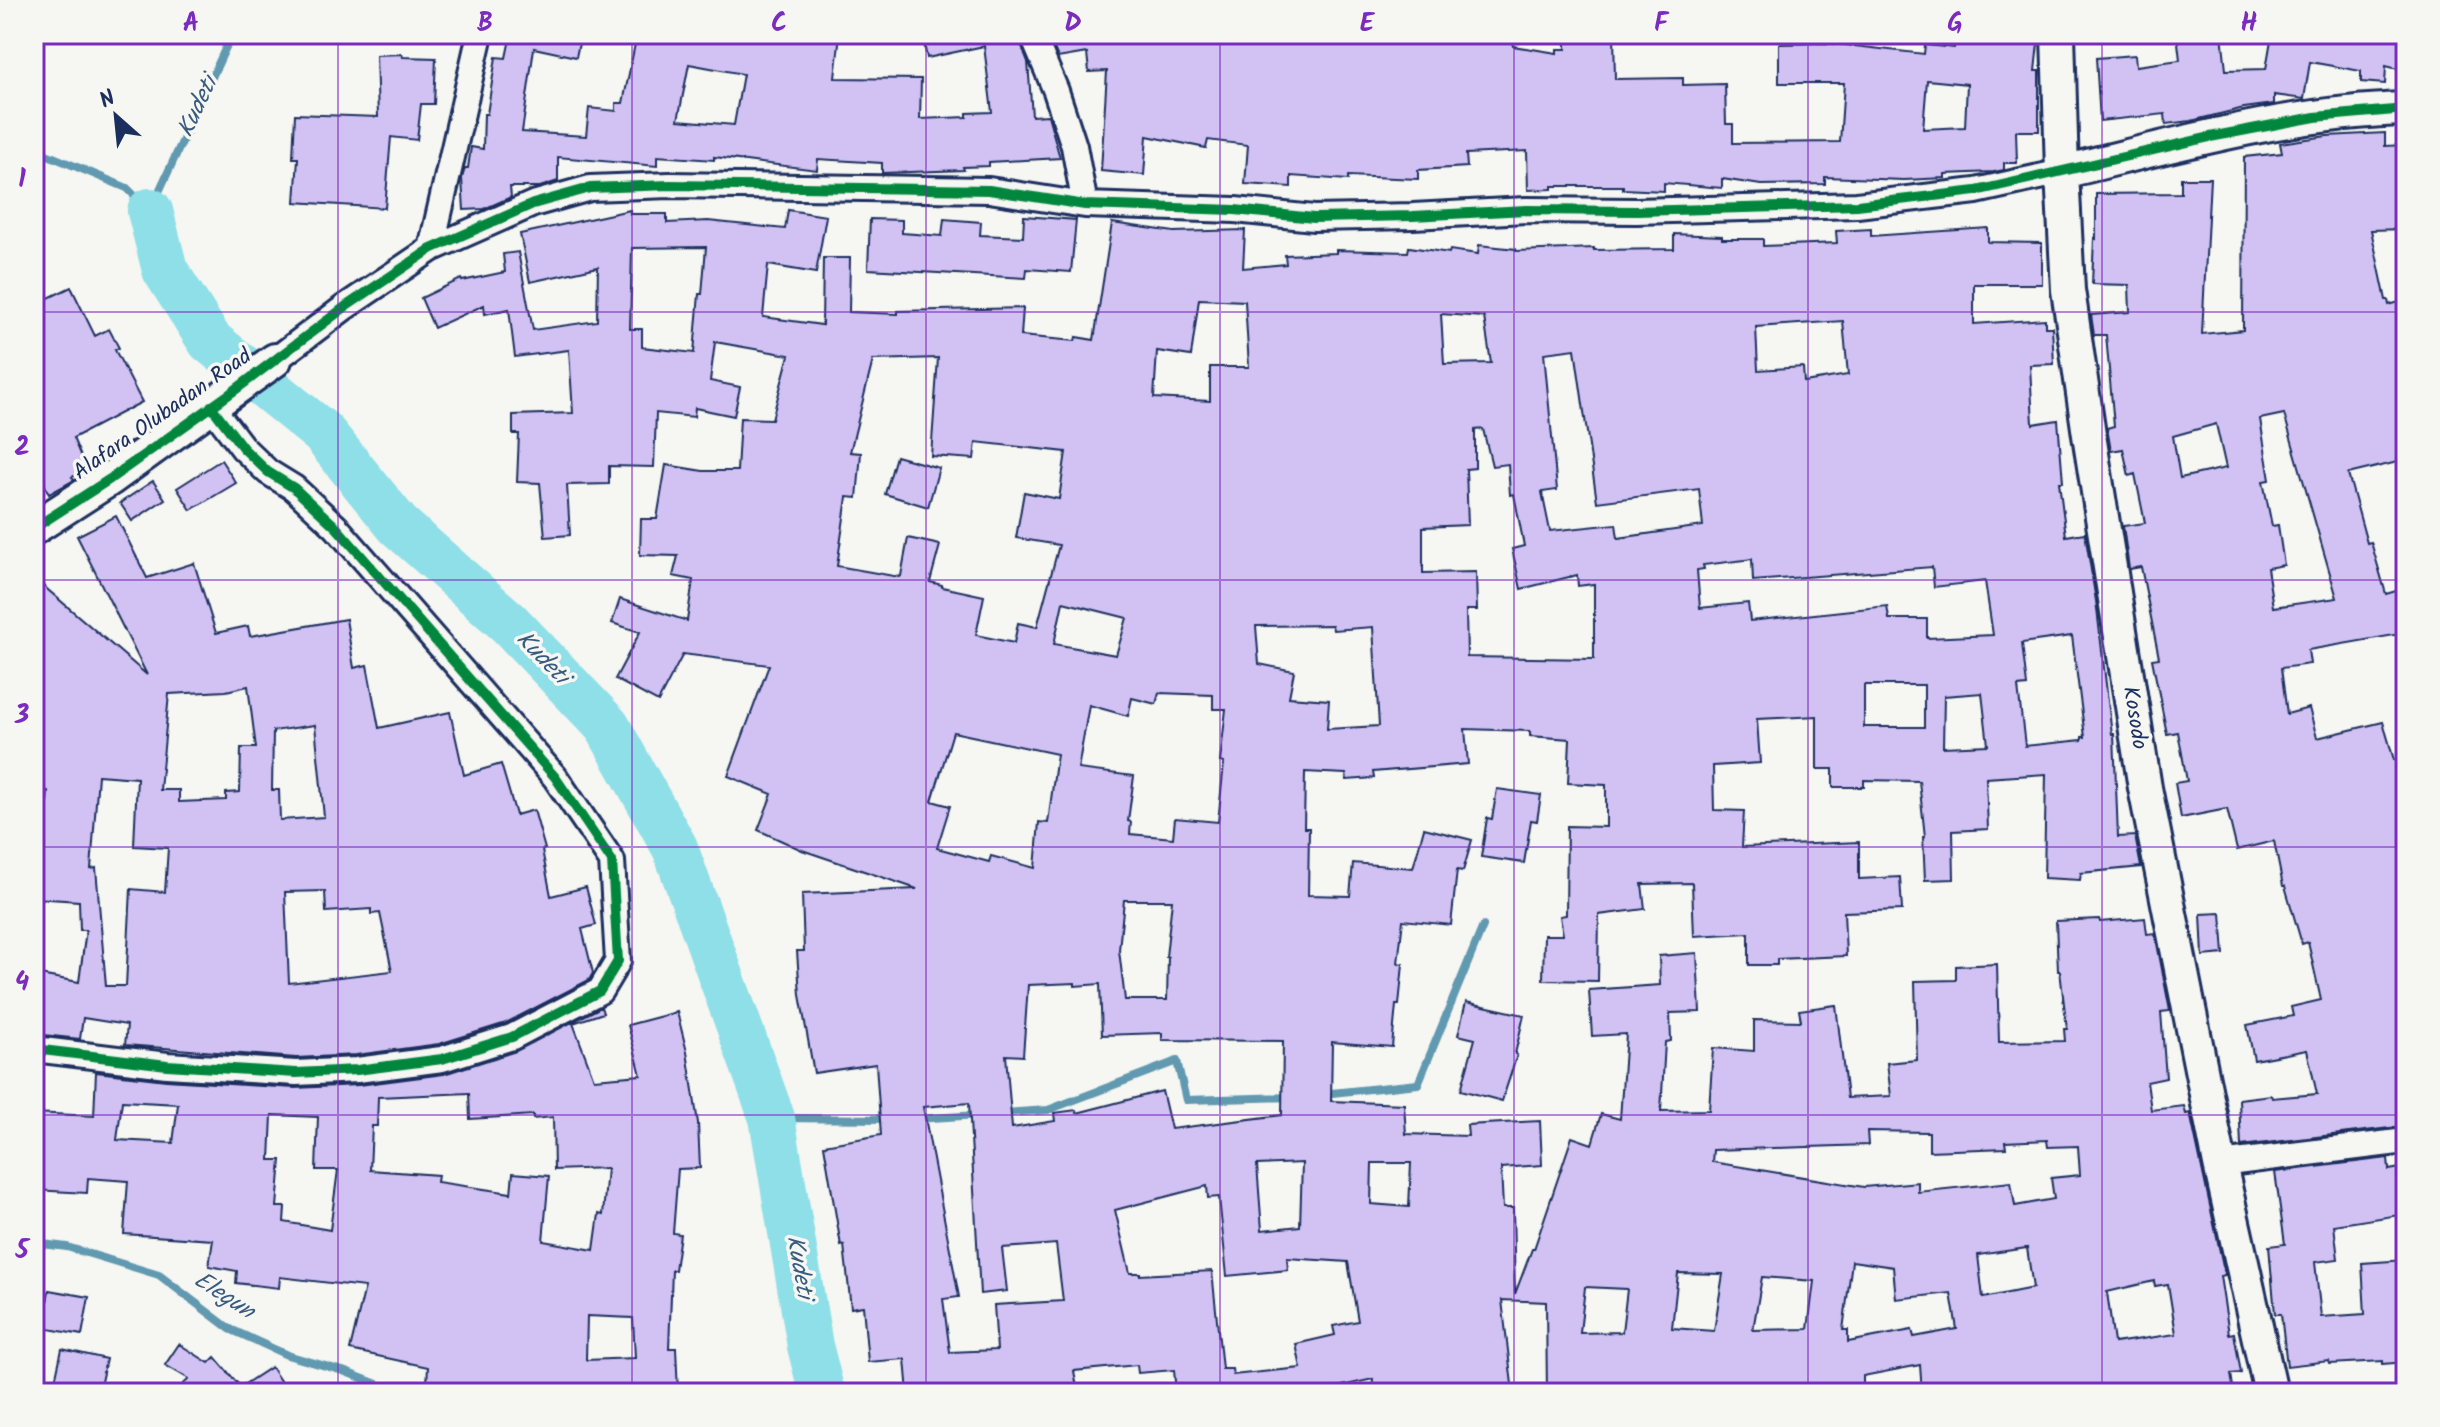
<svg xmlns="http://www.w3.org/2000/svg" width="2440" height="1427" font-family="Kalam,sans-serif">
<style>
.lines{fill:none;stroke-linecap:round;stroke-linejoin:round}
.stream{stroke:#6099b0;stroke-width:8}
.river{stroke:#8edfe7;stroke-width:46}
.building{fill:#d2c2f4;stroke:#1b2f5e;stroke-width:2;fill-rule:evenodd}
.street-casing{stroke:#1b2f5e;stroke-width:30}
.secondary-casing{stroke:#1b2f5e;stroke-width:38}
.street{stroke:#f6f6f2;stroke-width:24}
.secondary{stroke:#f6f6f2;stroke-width:32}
.cycleway-casing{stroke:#f6f6f2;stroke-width:15}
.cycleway{stroke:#00873e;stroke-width:10}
.grid{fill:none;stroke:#7b2cbf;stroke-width:2;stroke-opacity:0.55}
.labels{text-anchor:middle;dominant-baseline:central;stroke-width:7;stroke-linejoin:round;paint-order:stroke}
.street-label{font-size:22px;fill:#1b2f5e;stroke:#f6f6f2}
.water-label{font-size:24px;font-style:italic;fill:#385b80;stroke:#f6f6f2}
.neatline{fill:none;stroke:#7b2cbf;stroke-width:3}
.grid-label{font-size:26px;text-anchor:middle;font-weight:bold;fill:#7b2cbf}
</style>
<rect width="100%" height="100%" fill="#f6f6f2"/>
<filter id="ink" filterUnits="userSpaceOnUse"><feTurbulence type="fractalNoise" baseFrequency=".0125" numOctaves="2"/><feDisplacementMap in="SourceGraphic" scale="16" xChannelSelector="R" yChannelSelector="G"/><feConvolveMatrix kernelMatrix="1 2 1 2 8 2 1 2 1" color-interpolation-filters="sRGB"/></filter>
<g filter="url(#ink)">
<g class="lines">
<!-- stream -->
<path class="stream" d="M34 149 127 188 150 211 232 34
M1322 1094 1418 1084 1483 926
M1004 1113 1048 1110 1177 1061 1186 1100 1293 1097
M772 1118 890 1119
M916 1119 978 1115
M34 1243 67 1247 159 1275 230 1329 287 1355 343 1371 385 1387 391 1393"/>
<!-- river -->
<path class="river" d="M150 211 165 270 210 341 323 433 398 525 509 623 607 726 675 848 772 1118 810 1346 822 1393"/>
</g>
<!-- building -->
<path class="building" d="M511 34H581L576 57 534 48 522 132 586 136 589 108 616 111V103H623L637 34H661L696 41 698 34H840L835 78 921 79 920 119 967 117V113L992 112 984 46 927 58 922 34H1017L1028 62 1032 116 1048 115 1060 158 989 162V166L963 167 964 170 882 173V163L818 159 817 170 714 157V160L657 156V166L558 157V181L540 187H510L511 197 484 209 464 210 462 178 465 168H468L471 147 483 149 484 114H487L496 57 506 58ZM689 64 743 74 734 125 678 120Z
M1048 34H1510L1513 46 1557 53V49H1566V34H1614L1615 79 1683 78V85L1725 84 1726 124H1733V143L1840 142 1844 83H1779V44L1828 43 1924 54 1925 45 1954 48 1955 34H2039L2035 71H2039V131H2016L2017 163H2004V170L1994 172 1945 174V178L1904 180 1825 177V184L1761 185 1722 179V188L1664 183V191L1623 189V186H1552V189L1528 190 1527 151 1466 154 1467 167 1418 170V179L1348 176V180L1291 176V187L1245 184 1248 145 1208 140 1206 148 1147 136 1144 175 1101 171 1107 71 1089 72 1087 53 1058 58ZM1927 80 1967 84 1965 127 1923 129Z
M2177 34H2222L2226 70 2266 69 2272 34H2320L2358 41V34H2406V71L2386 66 2385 84 2361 82V71L2310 62 2304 99 2274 95V104L2244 108 2191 121 2166 124 2165 114 2100 121 2096 58 2135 55 2136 66 2180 60Z
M402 54 403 57 436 58 434 104H421L417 140 391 137 385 208 295 202 298 158H293L295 114 378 117 376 55Z
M2385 133V146L2406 145V185H2400L2402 229 2371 230 2386 300H2388L2389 305 2406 300V460L2348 474 2367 543 2371 542 2386 594 2406 588V633L2308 650 2310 664 2281 668 2287 714 2309 708 2317 738 2383 722 2394 760 2406 758V1126L2241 1146 2239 1099 2271 1095 2272 1098 2317 1094 2307 1050 2254 1060 2247 1025 2293 1016 2291 1007 2321 1000 2308 942 2302 944 2285 886H2283L2274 841 2237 850 2227 809 2181 818 2175 783 2187 781 2178 732 2167 734 2152 659 2159 658 2141 567 2129 569 2123 526 2145 523 2135 474 2129 476 2123 449 2111 451 2107 428 2114 426 2106 335H2094L2091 315 2130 312 2129 285 2092 284 2094 238 2096 239V194L2181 193V178H2210L2202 334 2243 330 2244 157 2282 153 2280 143 2327 136ZM2284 414 2337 598 2273 607 2267 568 2284 565 2278 525 2272 526 2263 481 2270 480 2260 419ZM2216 424 2226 468 2180 478 2173 436Z
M630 210V214H667V223L708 221 785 229 788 210 826 216 816 273 768 265 763 317 822 325 823 258H850L849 312 898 314V311L1023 308 1021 336 1075 341 1076 337 1094 340 1112 223 1174 232 1245 230 1243 268 1286 264 1285 255 1336 253V250L1408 252 1409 247 1449 253 1450 250 1478 254 1479 245 1516 249V251L1594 248V250L1674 249V234L1722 236V239H1763V246L1837 243 1836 231 1871 229V236L1988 228V242L2042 243V284H1974V324L2045 319V327H2052L2054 364 2030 365 2033 424 2058 420 2063 482H2059L2066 536 2085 533 2096 601 2112 734H2114L2118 837 2135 836 2141 867 2081 873 2080 880 2044 878 2046 774 1986 778 1988 829 1953 831 1954 879 1925 880 1923 837H1925L1919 781 1864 780V787H1833V769H1817V716L1757 719 1760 763 1713 766 1714 810 1744 811 1742 847 1859 842V879L1900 877 1902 910 1844 912 1846 956 1777 959V965H1749V933L1694 936 1692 883 1642 884 1645 909 1599 915 1598 981 1543 980 1544 935H1563L1560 916 1566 915 1567 826 1606 827V785L1568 783 1570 739 1530 736V731L1465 729 1468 764 1373 772 1374 778 1347 780 1346 774 1305 772 1304 828H1309L1308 895 1350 896 1353 863 1413 868 1424 828 1472 840 1463 871 1457 870 1451 925 1403 920 1398 963 1403 964 1399 1005H1396L1392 1047 1332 1042 1331 1101 1404 1104 1406 1134 1468 1136 1467 1125 1540 1121 1542 1165 1501 1168 1503 1208H1513L1515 1294 1532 1249H1534L1572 1137 1592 1144 1601 1114 1620 1119 1626 1034 1592 1036 1589 990 1660 985 1659 956 1697 953 1700 1012 1670 1013 1671 1041 1665 1042 1661 1111 1709 1110 1713 1048 1754 1051V1020L1801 1021 1799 1010 1836 1005 1847 1098 1891 1096 1887 1063 1917 1060 1915 981 1956 980V966L1997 964 1999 1042 2065 1041 2064 1029H2067L2060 971H2058L2056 921 2099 919 2100 922 2145 918 2147 934 2155 933 2170 1011 2161 1012 2166 1078 2147 1082 2151 1110 2184 1106 2186 1114 2190 1113 2225 1275 2220 1276 2229 1334 2234 1333 2241 1373 2231 1374 2234 1393H1922L1920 1365 1863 1376V1393H1547L1546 1302 1502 1300 1513 1393H1372L1373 1379 1311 1393H1176L1174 1370 1138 1373 1137 1365 1074 1371 1078 1393H908L905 1359 868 1362 863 1306 851 1308 844 1245 841 1246 824 1145 881 1135 876 1064 814 1073 800 995 797 951H804L802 894 917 889 802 850 758 830 772 794 728 776 769 665 683 654 658 702 615 679 640 632 612 623 620 599 687 621 693 580 673 576 678 556 640 555 641 519H657L666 465 703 471H737L740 418 772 419 789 355 715 342 710 381 740 387 734 416 695 408 694 417 656 413 654 467 609 466V484L567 485 570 535 545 537 540 483 517 482 519 434H513V415L573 413 569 350 515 357 509 309 485 314 484 305 434 328 421 298 461 279 462 281 505 272 503 254 518 252 533 330 597 321 598 267 530 282 520 234ZM706 247 702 294H699L694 353 642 347V329H630L632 248ZM1199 299 1245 301 1249 367H1210V401L1154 398 1157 351 1191 356ZM1441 314 1484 317 1491 363 1444 364ZM1843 321 1848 375 1804 382 1803 367 1758 370 1756 327ZM1575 349 1597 502 1699 489 1703 526 1618 538 1616 524 1550 531 1542 492 1557 490 1544 353ZM938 358 931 456 974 459 976 442 1066 452 1059 499 1024 492 1016 538 1059 545 1037 627 1018 623 1014 643 976 635 984 596 942 587V585L930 582 940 545 908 538 901 576 899 577 837 566 847 497 857 498 861 453 850 452 873 360ZM1483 429 1492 466 1508 464 1510 495 1514 494 1524 546 1512 549 1521 589 1577 575 1578 586 1594 584V659L1467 657 1466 610H1477L1476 572 1423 573V527L1468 525 1466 469 1475 468V430ZM1752 559 1753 581 1932 567 1934 587 1985 581 1993 635 1927 638V619H1889L1887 606 1750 621 1748 603 1700 608 1697 570 1704 569 1703 565ZM1063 602 1127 618 1116 655 1054 644ZM1332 625 1333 630 1373 627 1379 726 1327 729 1329 700 1289 697 1294 671 1259 664 1256 626ZM2072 636 2085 737H2082V740L2025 746 2018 687 2027 686 2022 643ZM1864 685H1924V727H1864ZM1159 693 1213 695V709H1226L1220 762 1224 763 1218 822 1175 818 1173 838 1130 834 1131 822 1128 821 1134 776 1078 769 1089 705 1128 716 1132 698 1156 704ZM1982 693 1988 745 1943 747 1944 696ZM953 732 1057 754 1048 823 1039 822 1035 868 991 856 989 862 937 848 950 806 932 801ZM1124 900H1172L1166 957H1168L1167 1000H1125L1119 950ZM1075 983V986L1100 984 1102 1035 1162 1033V1040L1283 1041 1282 1115 1171 1129 1162 1091 1077 1113 1076 1110 1054 1113 1055 1121 1012 1128 1006 1055 1023 1056 1028 985ZM969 1103 980 1294 1007 1291 1002 1248 1056 1244 1063 1301 994 1305 997 1350 950 1352 943 1299 959 1297 923 1107ZM1867 1131 1929 1132V1151L2006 1148 2005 1142 2047 1140 2048 1147 2078 1146 2080 1175 2051 1178 2054 1199 2015 1206 2011 1182 1918 1192V1182L1864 1187 1712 1162 1713 1150 1868 1145ZM1302 1163 1300 1226 1262 1230 1257 1165ZM1372 1163H1411L1409 1207 1371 1204ZM1207 1186 1208 1198 1219 1197 1227 1276 1288 1270 1287 1258 1348 1262 1358 1321 1333 1326 1335 1335 1296 1344 1301 1368 1233 1375 1232 1369H1222L1212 1271 1140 1275V1273H1130L1115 1210ZM2027 1248 2033 1288 1983 1298 1978 1255ZM1852 1261 1893 1267 1896 1299 1951 1293 1957 1329 1914 1337 1912 1330 1848 1342V1330H1843ZM1678 1273 1723 1274 1714 1331 1672 1328ZM1762 1277 1814 1281 1808 1329 1753 1330ZM2154 1281 2155 1286 2168 1284 2176 1334 2114 1343 2107 1292ZM1585 1287 1627 1289 1622 1332 1580 1333Z
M1024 216 1076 220 1071 272 1027 269 1026 278 868 269 870 219 902 220V233L942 236 944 219 981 222 980 235 1023 237Z
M71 287 95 336 109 329 119 348 115 350 142 402 73 438 87 471 72 477 74 480 49 494 34 462V443L42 440 34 425V305Z
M896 456 939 468 928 507 885 494Z
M221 460 236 483 191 510 177 488Z
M153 481 165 499 132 521 120 503Z
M116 516 147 578 194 563 216 633 248 626 250 636 346 619 354 668 367 665 379 728 450 712 464 775 501 764 516 815 534 810 545 849 542 850 551 896 586 887 596 925 582 929 593 973 589 980 506 1023 439 1044 356 1055 296 1058 125 1045 127 1025 83 1018 80 1039 34 1034V974L79 982 86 930H80L79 901 34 898V834L44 835 48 791 34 788V578L147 675 77 536ZM248 686 256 748H241L240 792 226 793V800L179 802V790H160L169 694 226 691ZM315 725 324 817 280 820 279 790H272L273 731ZM98 775 137 778 134 846 168 848 165 892 131 889 126 986H106L96 868 91 869ZM325 891 326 912 371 909V914L380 913 392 971 289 983 285 892Z
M1497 789 1541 795 1537 821 1531 820 1524 863 1481 857 1487 818 1492 819Z
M2221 913 2224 954 2203 956 2201 914Z
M1466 1002 1524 1015 1515 1054 1517 1055 1502 1101 1461 1090 1475 1039 1458 1035Z
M601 1007 603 1013 573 1023 594 1079 641 1075 628 1025 677 1012 687 1052 698 1123 700 1168 678 1169 673 1233 680 1234 675 1270H672L669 1348H676L678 1393H432L427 1383 428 1367 350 1350 365 1287 280 1277 279 1288 236 1283 237 1271 209 1266 213 1240 124 1234 128 1181 88 1178 87 1193 34 1190V1113L94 1116 96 1072 166 1080 295 1088 359 1085 444 1074 516 1051ZM469 1093 470 1119 533 1115V1119L553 1117 554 1170 607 1168 603 1215 599 1214 594 1250 543 1241 549 1176 513 1173 511 1193 437 1182 438 1175 370 1170 372 1126H377L378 1097ZM122 1101 178 1104 173 1143 117 1140ZM272 1115 318 1117 316 1170H338L330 1230 284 1222 285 1207H277L281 1160H270ZM587 1316 633 1318 635 1358 586 1360Z
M2388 1158 2389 1170 2406 1167V1214L2334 1225 2338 1259 2315 1262 2321 1317 2365 1314 2362 1263 2406 1260V1362L2383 1364V1361L2330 1364 2329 1361 2287 1366 2281 1314H2275L2269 1246 2285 1244 2275 1172Z
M49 1290 89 1297 82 1335 43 1328Z
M179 1344 209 1363 215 1357 238 1384 228 1393H174L189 1379 165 1365Z
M62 1349 106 1359 99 1391 55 1381Z
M271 1367 288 1393H231Z"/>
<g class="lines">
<!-- street casing -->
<g class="street-casing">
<path id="street" d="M1032 34 1056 91 1074 146 1085 205
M431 249 480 34
M275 360 345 307 431 249 533 204 590 188 670 185 989 190 1085 205 1235 210 1314 218 1413 216 1526 210 1636 211 1857 205 1976 191 2062 172
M34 1049 167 1065 296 1073 357 1070 442 1059 512 1037 600 991 618 961 612 861 555 777 336 527 294 488 268 472 243 448 211 406
M2220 1164 2406 1141"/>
</g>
<!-- secondary casing -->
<g class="secondary-casing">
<path id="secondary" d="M2058 34 2062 172 2068 290 2089 435 2145 788 2220 1164 2271 1393
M2062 172C2175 145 2289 112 2406 109
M34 528 110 479 275 360"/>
</g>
<!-- street -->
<use href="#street" class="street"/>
<!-- secondary -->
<use href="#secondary" class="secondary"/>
<!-- cycleway casing -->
<g class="cycleway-casing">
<path id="cycleway" d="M34 528 110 479 235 390 345 307 431 249 533 204 590 188 670 185 989 190 1085 205 1235 210 1314 218 1413 216 1526 210 1636 211 1857 205 1976 191 2210 137 2315 117 2406 109
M34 1049 167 1065 296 1073 357 1070 442 1059 512 1037 600 991 618 961 612 861 555 777 336 527 294 488 268 472 243 448 211 406"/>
</g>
<!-- cycleway -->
<use href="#cycleway" class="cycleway"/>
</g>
</g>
<!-- grid -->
<path class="grid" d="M338 34V1393M632 34V1393M926 34V1393M1220 34V1393M1514 34V1393M1808 34V1393M2102 34V1393M34 312H2406M34 580H2406M34 847H2406M34 1115H2406"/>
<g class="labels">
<!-- street labels -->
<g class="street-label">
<text transform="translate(163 415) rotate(-35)">Alafara Olubadan Road</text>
<text transform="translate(2134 718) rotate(81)">Kosodo</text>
</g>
<!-- water labels -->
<g class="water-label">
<text transform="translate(198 107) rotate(-65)">Kudeti</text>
<text transform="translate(542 658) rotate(46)">Kudeti</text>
<text transform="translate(799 1267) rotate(80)">Kudeti</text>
<text transform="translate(224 1296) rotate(33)">Elegun</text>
</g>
</g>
<!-- margin -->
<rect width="2440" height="1427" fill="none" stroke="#f6f6f2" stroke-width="88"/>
<!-- north arrow -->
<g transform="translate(116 116) rotate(333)" stroke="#f6f6f2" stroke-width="6" paint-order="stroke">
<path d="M0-6L14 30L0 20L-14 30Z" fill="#1b2f5e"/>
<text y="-12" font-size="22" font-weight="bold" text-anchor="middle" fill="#1b2f5e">N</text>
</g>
<rect x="44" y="44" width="2352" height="1339" class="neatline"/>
<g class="grid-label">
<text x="191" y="31">A</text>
<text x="485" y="31">B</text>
<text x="779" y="31">C</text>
<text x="1073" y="31">D</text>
<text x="1367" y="31">E</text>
<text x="1661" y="31">F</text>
<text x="1955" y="31">G</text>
<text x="2249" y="31">H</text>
<text x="22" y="187">1</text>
<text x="22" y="455">2</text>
<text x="22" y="723">3</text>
<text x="22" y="990">4</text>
<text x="22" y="1258">5</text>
</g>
</svg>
